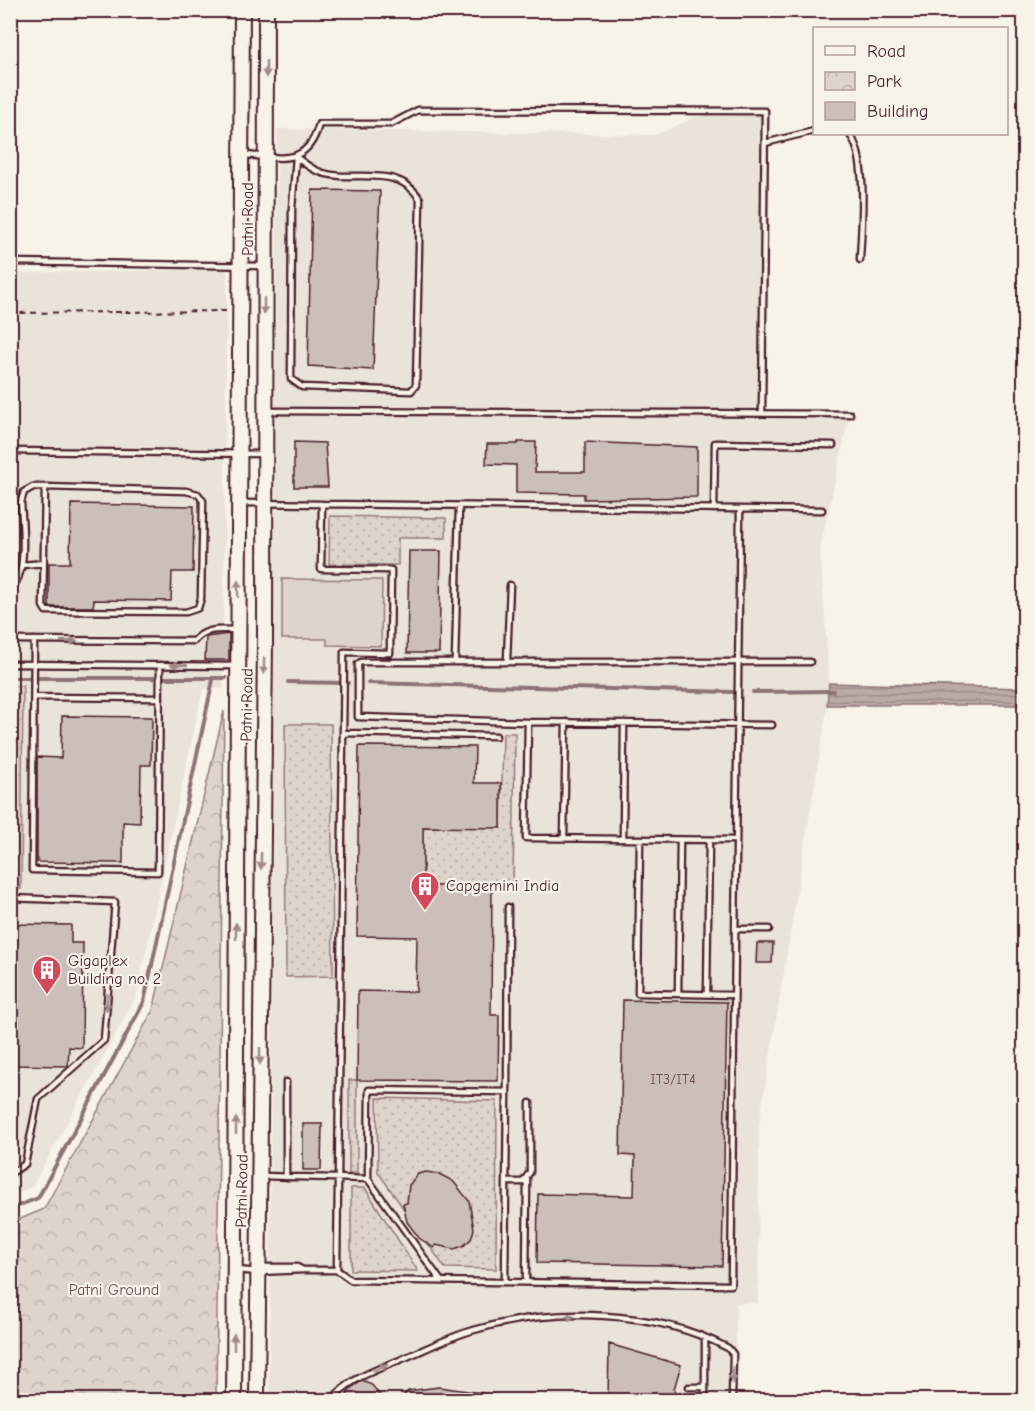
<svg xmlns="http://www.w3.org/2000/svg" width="1035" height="1411" font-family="'Comic Neue',sans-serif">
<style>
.built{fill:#eae3da}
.grass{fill:url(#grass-dots);stroke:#947a7c;stroke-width:1.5}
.park{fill:url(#park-crowns);stroke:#947a7c;stroke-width:1.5}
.pitch{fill:#ded4cc;stroke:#947a7c;stroke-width:1.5}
.water{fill:url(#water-rules);stroke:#8e7275;stroke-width:1.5}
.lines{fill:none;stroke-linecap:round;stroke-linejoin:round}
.stream{stroke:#8e7275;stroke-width:4}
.building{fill:#ccbfb9;stroke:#4a1f2b;stroke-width:1.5}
.lane-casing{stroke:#4a1f2b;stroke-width:9}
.secondary-casing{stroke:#4a1f2b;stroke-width:18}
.path{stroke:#4a1f2b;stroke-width:2;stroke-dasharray:6 4.5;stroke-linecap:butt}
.lane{stroke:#f7f3e8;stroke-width:4.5}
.secondary{stroke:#f7f3e8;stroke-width:14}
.oneway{fill:#a0898a}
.labels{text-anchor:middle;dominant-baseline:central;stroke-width:4.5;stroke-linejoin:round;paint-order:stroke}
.number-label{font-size:14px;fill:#6a474e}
.street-label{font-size:16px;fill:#4a1f2b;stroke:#f7f3e8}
.poi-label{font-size:16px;fill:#4a1f2b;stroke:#f7f3e8;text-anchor:start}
.park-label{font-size:16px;fill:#6f4c53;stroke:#f7f3e8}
</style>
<defs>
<pattern id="grass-dots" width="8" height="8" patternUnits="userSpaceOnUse" patternTransform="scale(1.5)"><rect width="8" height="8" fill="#ded4cc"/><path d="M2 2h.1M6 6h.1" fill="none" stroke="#c0b6af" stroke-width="1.8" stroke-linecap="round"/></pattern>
<pattern id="park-crowns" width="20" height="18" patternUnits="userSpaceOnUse" patternTransform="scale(1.5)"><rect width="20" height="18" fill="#ded4cc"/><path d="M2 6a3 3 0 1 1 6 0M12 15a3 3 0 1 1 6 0" fill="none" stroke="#c0b6af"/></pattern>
<pattern id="water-rules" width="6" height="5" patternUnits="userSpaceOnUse" patternTransform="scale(1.5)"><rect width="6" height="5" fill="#bcaaa7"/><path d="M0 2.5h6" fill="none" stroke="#9b8a88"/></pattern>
</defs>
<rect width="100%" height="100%" fill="#f7f3e8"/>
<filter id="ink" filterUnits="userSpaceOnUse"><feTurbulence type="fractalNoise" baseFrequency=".0167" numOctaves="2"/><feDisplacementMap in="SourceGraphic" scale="12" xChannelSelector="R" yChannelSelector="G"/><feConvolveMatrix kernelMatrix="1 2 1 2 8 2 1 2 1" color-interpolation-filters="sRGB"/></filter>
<g filter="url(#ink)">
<!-- built -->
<path class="built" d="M765 111 762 413 850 414 820 548 830 691 759 1124 758 1303H736V1400H269L277 129 656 135 702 114Z
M227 269 223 689H203L136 997 32 1187 11 1196V273Z"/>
<!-- grass -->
<path class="grass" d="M330 516 446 518V538H398V565L329 564Z
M285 724H331L333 976 286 977Z
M503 733H515L513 887 423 886V827H501Z
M349 1080H357V1173H349Z
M377 1098 497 1101 496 1269 445 1268 378 1172Z
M351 1188H365L418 1271 351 1270Z"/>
<!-- park -->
<path class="park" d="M11 686H23L21 889H11Z
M224 711 216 1400H11V1223L44 1209 153 1010Z"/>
<!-- pitch -->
<path class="pitch" d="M282 579 382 580 381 646 327 645V639H282Z"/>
<!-- water -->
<path class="water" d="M829 683 1024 688V705H827Z"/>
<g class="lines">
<!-- stream -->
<path class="stream" d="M10 678H226
M288 682 348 683
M368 683 733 692
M753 692 833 691
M10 1209 38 1198 144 1002 213 680"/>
</g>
<!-- building -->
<path class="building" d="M312 190 380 191 373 370 308 366Z
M294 442 325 443 328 487H294Z
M518 442H536L535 472H585V442L697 447V497L584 499V494L516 493V465L486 464 487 444H518Z
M71 504 194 506 193 572H172L171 601 94 600 93 607H49V563H70Z
M409 551H441L439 653H407Z
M229 634V660H205L206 637Z
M62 716 152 717 151 765H141L140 823 123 822V863L37 862V757L61 758Z
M359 746 475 747 474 783H501V828L423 827V886H492L491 1015H499L498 1081 357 1080 358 991 416 992 417 937 357 936Z
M10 924 71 925V943H83L82 1048 69 1047 68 1066 10 1065Z
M757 943H773L772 963H756Z
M623 1000 727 1002 722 1266 537 1263 538 1194 634 1196 635 1156 620 1155Z
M303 1124H322L321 1170H303Z
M426 1172 439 1174 453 1181 469 1201 474 1229 471 1239 463 1246 454 1249 436 1245 434 1248 419 1238 407 1222 403 1204 407 1203 409 1185 418 1174Z
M609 1344 681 1365 674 1389 678 1401H608Z
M362 1381 372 1385 384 1401H343L352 1387Z
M439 1387 496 1395 495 1401H398L408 1391Z"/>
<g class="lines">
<!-- lane casing -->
<g class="lane-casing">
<path id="lane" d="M849 134C869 155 861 231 860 260
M765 143 814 131
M244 155C280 157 307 168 319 124H391L418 110 765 111 762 413
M296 157C303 162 311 169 320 172 352 184 397 162 420 199L416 385 411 391 302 387 291 379 292 208Z
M10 262 264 266
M268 411 850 414
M10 451 263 454
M242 503 322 504 321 569 391 570 390 653 344 652 343 733
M714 509 715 443 833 445
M740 509 822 510
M22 565 44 563
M10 589C29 575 22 523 21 502L24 492 33 487H45L186 491 198 494 203 501 201 598 198 608 186 612 46 611 43 606 45 487
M10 640 194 641C206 627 220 630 238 630
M34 640 32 870 158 872 160 665
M507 660 510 585
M455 661 459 506
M10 664 237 666
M34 697 160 698
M528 722 358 717V664L361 662H810
M564 838 566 722
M623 839 624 723
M640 839 638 993 734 995
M736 840 526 838 528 722 772 725
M10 898 115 902 104 1040 38 1099 25 1164 10 1174
M735 929H769
M678 994 680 840
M707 994 709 840
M286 1082V1177
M261 1176 368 1179 441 1281
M368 1179 369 1090 507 1092 508 907
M506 1182H523L530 1172V1103
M237 1270 258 1272 303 1270 297 1267H259
M303 1270H337L351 1280 731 1285 740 509 322 504
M337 1270 343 733 496 736
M505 1282 507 1092
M526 1282 527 1178
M705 1338V1400
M689 1387H705
M332 1400C349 1378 377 1370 402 1359 426 1349 449 1337 474 1330 553 1307 654 1309 728 1348L733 1354 732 1400"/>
</g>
<!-- secondary casing -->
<g class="secondary-casing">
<path id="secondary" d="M234 1400 242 10
M257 1400 265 644 266 10"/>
</g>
<!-- path -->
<path class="path" d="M10 313 228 311"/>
<!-- lane -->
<use href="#lane" class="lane"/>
<!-- secondary -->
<use href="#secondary" class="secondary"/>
</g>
<!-- one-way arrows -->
<defs><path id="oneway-solid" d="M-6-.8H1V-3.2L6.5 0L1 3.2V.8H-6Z" transform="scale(1.5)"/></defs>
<g class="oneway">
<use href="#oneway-solid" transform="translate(266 69) rotate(90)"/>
<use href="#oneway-solid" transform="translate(264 306) rotate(90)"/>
<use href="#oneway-solid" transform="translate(238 589) rotate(-90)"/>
<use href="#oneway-solid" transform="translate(69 641)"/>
<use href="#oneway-solid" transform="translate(179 665) rotate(-179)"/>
<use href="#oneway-solid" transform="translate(264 666) rotate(91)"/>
<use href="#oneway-solid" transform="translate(261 861) rotate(90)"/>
<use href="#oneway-solid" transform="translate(236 931) rotate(-90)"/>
<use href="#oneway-solid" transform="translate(107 1002) rotate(95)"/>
<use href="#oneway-solid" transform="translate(260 1056) rotate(90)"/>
<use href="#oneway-solid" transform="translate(236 1126) rotate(-90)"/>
<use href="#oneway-solid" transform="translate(566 1317) rotate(-2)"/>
<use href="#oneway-solid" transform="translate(234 1342) rotate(-90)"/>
<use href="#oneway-solid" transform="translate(380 1368) rotate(-24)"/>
<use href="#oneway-solid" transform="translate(733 1375) rotate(90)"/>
</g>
</g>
<!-- icons -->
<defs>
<g id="building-pin" transform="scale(1.5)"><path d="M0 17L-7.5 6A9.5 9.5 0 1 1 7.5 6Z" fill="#d1495b" stroke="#f7f3e8"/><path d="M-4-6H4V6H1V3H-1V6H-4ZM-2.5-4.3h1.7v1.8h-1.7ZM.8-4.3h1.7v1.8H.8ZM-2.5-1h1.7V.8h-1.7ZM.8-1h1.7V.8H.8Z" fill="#fff"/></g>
</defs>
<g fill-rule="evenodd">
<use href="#building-pin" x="425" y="886"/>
<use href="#building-pin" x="47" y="970"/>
</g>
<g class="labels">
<!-- number labels -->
<g class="number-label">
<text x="673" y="1079">IT3/IT4</text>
</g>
<!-- street labels -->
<g class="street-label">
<text transform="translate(248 219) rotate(-90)">Patni Road</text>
<text transform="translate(247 705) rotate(-89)">Patni Road</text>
<text transform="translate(242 1191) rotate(-89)">Patni Road</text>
</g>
<!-- poi labels -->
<g class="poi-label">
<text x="446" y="886">Capgemini India</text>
<text x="68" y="961">Gigaplex<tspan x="68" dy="18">Building no. 2</tspan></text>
</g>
<!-- park labels -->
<g class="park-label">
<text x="114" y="1290">Patni Ground</text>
</g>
</g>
<!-- margin -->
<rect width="1035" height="1411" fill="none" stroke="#f7f3e8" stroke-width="36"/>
<rect x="18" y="18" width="999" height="1375" fill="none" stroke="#4a1f2b" stroke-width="2" filter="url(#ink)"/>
<!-- legend -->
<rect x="813" y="27" width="195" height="108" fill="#f7f3e8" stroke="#b29e9c" stroke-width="1.5"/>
<rect x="825" y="46" width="30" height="9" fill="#f7f3e8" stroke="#b29e9c" stroke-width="1.5"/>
<text x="867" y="57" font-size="18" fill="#4a1f2b">Road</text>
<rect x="825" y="72" width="30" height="18" fill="url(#park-crowns)" stroke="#b29e9c" stroke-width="1.5"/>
<text x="867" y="87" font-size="18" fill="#4a1f2b">Park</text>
<rect x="825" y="102" width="30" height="18" fill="#ccbfb9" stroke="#b29e9c" stroke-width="1.5"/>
<text x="867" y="117" font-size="18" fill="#4a1f2b">Building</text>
</svg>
